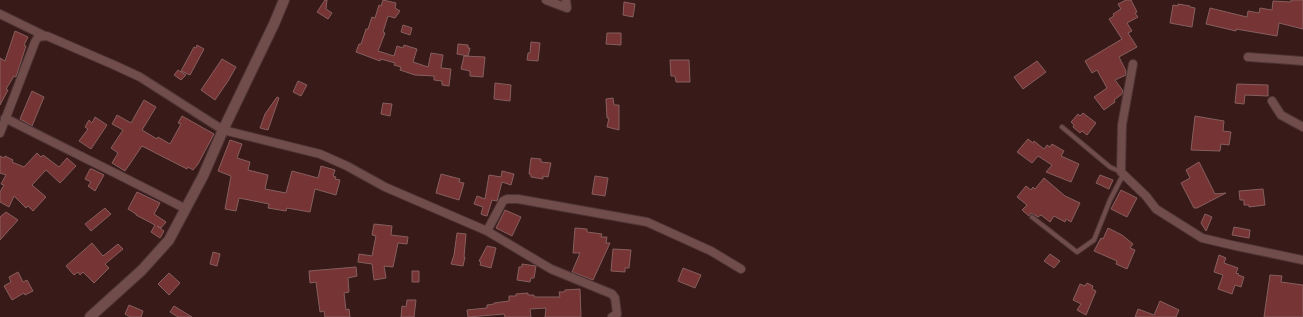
<svg xmlns="http://www.w3.org/2000/svg" width="1303" height="317" font-family="Karla,sans-serif">
<style>
.building{fill:#773434;stroke:#855f5e}
.lines{fill:none;stroke-linecap:round;stroke-linejoin:round}
.service-casing{stroke:#4d3435;stroke-width:6}
.minor-casing{stroke:#4d3435;stroke-width:10}
.tertiary-casing{stroke:#4d3435;stroke-width:12}
.service{stroke:#704c4b;stroke-width:4}
.minor{stroke:#704c4b;stroke-width:8}
.tertiary{stroke:#704c4b;stroke-width:10}
</style>
<rect width="100%" height="100%" fill="#381a19"/>
<!-- building -->
<path class="building" d="M325 0H327L326 9 332 13 328 19 317 12Z
M383 0 396 3 395 8 400 11 395 18 388 16 383 32 385 33 378 51 394 56 397 46 403 48 404 45 417 49 413 62 428 67 431 53 443 55 441 68 451 69 449 86 442 85V81L434 80V76L415 75 400 70 401 67 394 65 395 63 381 59 380 61 356 52 359 44H361L366 29H368L372 17 375 18 379 5 381 6Z
M1126 0H1131L1137 12 1135 13 1138 17 1127 23 1132 31 1128 33 1137 47 1119 57 1126 71V75L1115 80 1123 91 1122 94 1114 100 1115 102 1104 110 1094 97 1107 88 1097 70 1092 73 1085 61 1122 39 1109 19 1114 16 1113 14 1121 9 1118 4Z
M1291 0H1303V29L1279 23 1277 36 1236 29V31L1206 24 1210 8 1247 17 1248 11 1259 13 1260 8 1272 10 1273 1 1291 2Z
M624 2 635 4 633 17 623 15Z
M1178 4 1190 6V7L1195 8 1192 27 1170 23 1173 5 1178 6Z
M403 25 412 28 410 35 401 32Z
M15 31 28 37 24 45 26 46 16 77 14 76 6 89 8 90 0 105V58L5 61Z
M607 33H621V45L606 44Z
M531 42 540 43 538 61 527 60 528 53H530Z
M458 44 468 45V48H470L468 56 457 54Z
M197 45 204 49 190 75 181 71 194 47 196 48Z
M464 56 485 57 483 77 470 76V71L461 69Z
M222 59 236 67 228 81 215 100 201 90Z
M670 60H689L690 82H676L675 76H671Z
M1037 61 1046 72 1023 89 1014 77Z
M178 70 186 75 181 80 174 75Z
M298 81 307 85 301 96 293 92Z
M495 83 511 85 510 101 494 99Z
M1237 84 1268 85V96L1245 95 1244 104 1235 103Z
M32 91 44 97 32 126 20 119Z
M277 97 279 98 268 130 260 128 265 114Z
M613 98 614 105H619V130L607 127 609 118H607L606 99Z
M144 100 156 107 142 130 157 139 158 137 170 144 181 124 178 123 182 116 214 134 198 164 193 170 188 167 187 169 142 146 125 171 112 163 118 153 111 148 123 130 112 124 117 115 131 123Z
M383 103 392 104 390 116 381 114Z
M1083 113 1096 123 1087 135 1082 131 1080 133 1073 127 1074 125 1071 122 1078 114 1080 116Z
M1195 116 1224 121 1223 131 1231 132 1229 145 1221 144 1220 151 1191 150Z
M95 117 107 125 91 149 79 141 88 129 85 127 89 120 92 123Z
M1028 139 1033 143 1034 141 1044 149 1047 145 1050 147 1052 144 1064 151 1061 156 1079 164 1071 182 1046 172 1052 165 1038 156 1032 163 1017 152Z
M230 140 242 144 237 158 250 162 248 170 268 175 265 189 286 193 292 171 318 178 321 166 335 170 333 176 336 177 335 179 340 180 336 195 315 189 310 212 287 208 286 211 268 208 269 204 239 198 236 211 225 209 231 176 218 171Z
M37 153 41 157 43 155 59 167 67 158 76 166 60 183 46 170 32 185 46 197 33 211 28 206 26 208 14 196 9 207 0 202V192L4 185 1 184 6 175 0 173V156L4 158 5 156 13 160 12 162 24 167Z
M531 158 541 159V162L551 163 548 177 543 176V179L531 177V175L529 174Z
M1199 162 1215 194 1226 193 1197 208H1194L1181 183 1190 178 1186 170Z
M90 169H92L104 175 95 191 88 186 91 182 85 179Z
M502 171 514 174 511 185 502 182 497 201 492 200 487 216 483 215 481 214 483 207 474 204 477 196 485 199 489 175 501 177Z
M441 174 460 179 459 182 464 183 459 200 436 193Z
M1100 175 1113 180 1109 189 1096 183Z
M595 176 608 178 605 196 592 194Z
M1044 178 1065 196 1080 203 1071 222 1066 219 1065 222 1054 216 1050 222 1041 215 1038 217 1031 213 1029 216 1022 210 1027 205 1017 197 1026 186 1031 190 1033 187 1035 189Z
M1263 189 1265 205 1249 207V205H1244V200H1240L1239 191Z
M1121 190 1137 198 1127 217 1111 209Z
M137 192 160 203 154 214 166 222 161 228 157 226 164 231 160 238 151 232 155 225 136 215V214L128 209Z
M105 208 111 214 91 231 85 224Z
M505 210 521 217 512 236 496 228Z
M6 212 18 220 0 240V217Z
M1205 214 1212 217 1206 231 1201 223Z
M374 224 392 226 391 235 408 237 407 244 398 243 393 267 384 266 386 278 374 280 372 264 358 262 359 254 372 256 376 236 372 235Z
M1234 227 1250 230 1249 238 1232 235Z
M575 228 587 229V232L602 234 601 237H607L606 243H610L593 280 572 272 580 253H573Z
M1108 228 1122 235 1133 244 1130 248 1135 250 1127 269 1116 264 1117 261 1094 251 1101 238 1103 239Z
M457 233 466 234 464 257H465L463 266 451 264 454 255Z
M92 243 103 256 118 244 123 249 105 264 109 268 94 283 83 272 80 275 78 272 74 275 66 266Z
M487 246 496 248 491 268 480 265 481 262 479 261Z
M613 249 631 250 629 268H625V272L611 271Z
M213 252 220 254 217 266 210 264Z
M1050 254 1060 261 1054 268 1044 261Z
M1219 255 1226 258 1224 263 1238 268 1236 273 1239 274 1238 275 1244 277 1241 287 1235 285 1232 294 1218 289 1223 275 1214 272Z
M522 264 536 266 534 278H531L530 282 517 280 519 267H522Z
M356 267 357 276 348 278 349 292 344 293 346 310 349 309 350 317H325L324 311 320 312 316 282 310 283 309 271Z
M683 268 701 275 695 288 678 281Z
M412 271H419V282H412Z
M18 272 23 282 27 280 33 291 25 295 24 293 12 300 4 286 11 282 9 277Z
M169 273 180 283 169 295 158 284Z
M1270 275 1282 276 1281 282 1303 285V317H1264Z
M1087 283 1093 286 1092 289 1096 291 1086 315 1077 310 1081 304 1073 300 1080 284 1085 286Z
M580 289 581 317H545L546 308 530 309 531 317H505L504 314 468 317 467 310 487 308V305L494 304V303L509 301V296H516V294L528 293V295H534V297H560L559 292H564L565 290Z
M407 300H416L414 317H401L402 306 406 307Z
M1160 301 1179 310 1176 317H1135L1138 309 1154 315Z
M129 305 143 311 141 317H130L125 314Z
M174 306 192 317H178L170 312Z"/>
<g class="lines">
<!-- service casing -->
<g class="service-casing">
<path id="service" d="M1062 127 1110 167 1121 172
M1032 217 1077 252 1094 240 1110 200 1123 175"/>
</g>
<!-- minor casing -->
<g class="minor-casing">
<path id="minor" d="M546 0 567 8 566 0
M0 14 43 35
M1248 57 1303 61
M1133 64 1122 125 1121 172 1123 174 1146 196 1156 209 1202 238 1236 246 1303 260
M1272 101 1281 115 1303 127
M5 118C66 149 126 178 186 209
M0 133 35 42 38 37 47 36 114 65 140 77 223 130 320 154 347 166 385 187 487 231 551 269 612 294 615 298 617 314 612 317
M487 231 503 201 507 199H518L647 222 711 251 741 269"/>
</g>
<!-- tertiary casing -->
<g class="tertiary-casing">
<path id="tertiary" d="M90 317 142 270 169 240 203 176 223 130 274 24 284 0"/>
</g>
<!-- service -->
<use href="#service" class="service"/>
<!-- minor -->
<use href="#minor" class="minor"/>
<!-- tertiary -->
<use href="#tertiary" class="tertiary"/>
</g>
</svg>
